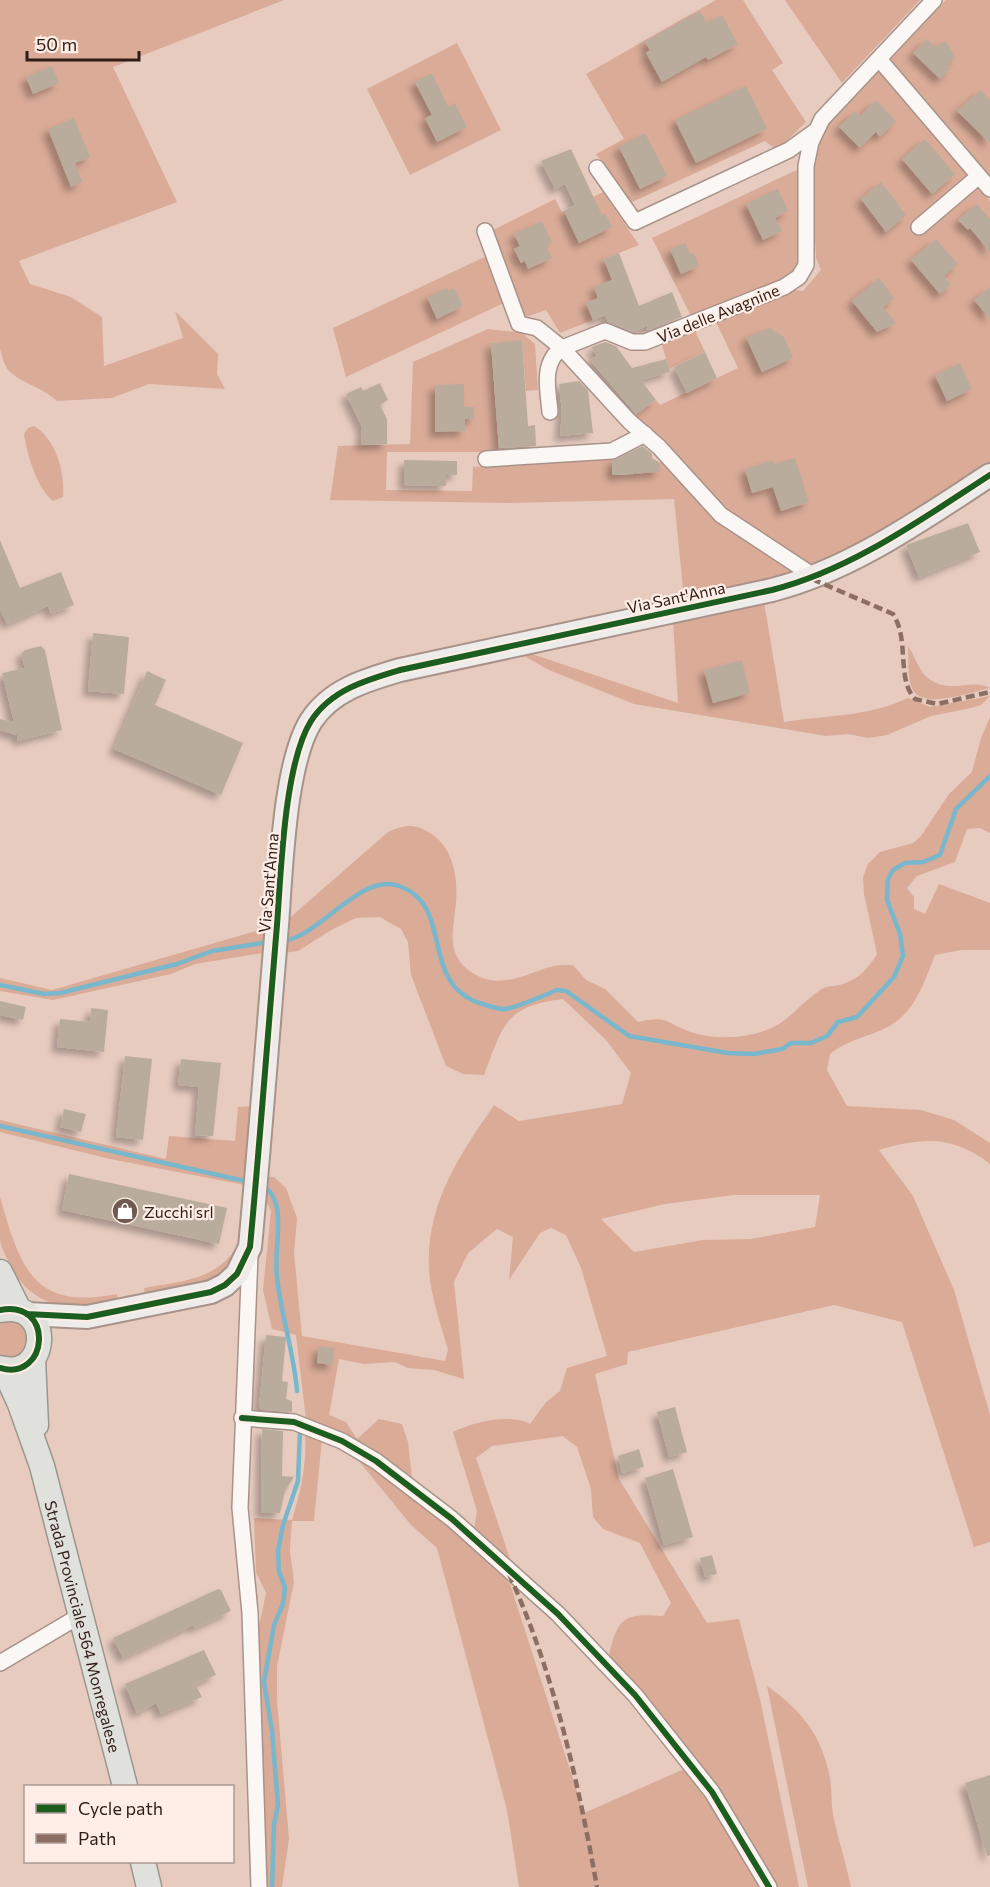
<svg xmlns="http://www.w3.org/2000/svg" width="990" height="1887" font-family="Commissioner,sans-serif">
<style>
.green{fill:#daab97;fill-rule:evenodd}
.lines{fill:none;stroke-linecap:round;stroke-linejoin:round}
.stream{stroke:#79b7cc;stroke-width:4.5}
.building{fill:#baac9d;filter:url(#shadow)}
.street-casing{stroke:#a89289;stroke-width:18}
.secondary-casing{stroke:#a89289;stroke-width:26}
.primary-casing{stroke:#9c978e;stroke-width:27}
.street{stroke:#fbf7f5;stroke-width:15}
.secondary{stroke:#eeecea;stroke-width:22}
.primary{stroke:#e0e1dd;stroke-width:24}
.quiet{stroke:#8d6e63;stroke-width:4.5;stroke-dasharray:9 4.5;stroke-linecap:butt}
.cycleway-casing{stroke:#ffeee7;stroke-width:10}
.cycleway{stroke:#1b5e20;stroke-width:6}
.labels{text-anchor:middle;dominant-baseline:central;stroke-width:4.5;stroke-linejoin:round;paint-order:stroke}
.street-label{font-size:16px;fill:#301d15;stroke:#ffeee7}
.poi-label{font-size:16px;fill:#301d15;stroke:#ffeee7;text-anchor:start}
</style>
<defs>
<filter id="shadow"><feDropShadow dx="-5.5" dy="5.5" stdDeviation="3" flood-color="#0004"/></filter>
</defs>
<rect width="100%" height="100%" fill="#e7cbbf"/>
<!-- green -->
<path class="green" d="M0 0H284L113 67 177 202 19 261 30 284 71 297 102 317 104 366 183 338 175 311 218 354 217 374 225 389 149 384 112 398 57 401C42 387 23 384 9 371 4 366 2 355 0 349Z
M716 0H743L783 63 772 70 806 122 777 150 765 141 630 203 596 154 624 139 586 74Z
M785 0H920L842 83Z
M946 0H990V177L890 60Z
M457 43 501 130 410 175 367 89Z
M879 71 968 175 912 224 921 235 978 186 990 201V466L867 540 813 568 718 504 661 440 635 415 656 400 660 405 738 368 716 322 794 290 803 291 821 270 816 258C815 224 805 157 825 129 841 109 862 90 879 71Z
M799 169C797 196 805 236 799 261 794 283 714 308 691 316L652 238Z
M603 192 639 245 604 259 612 280 598 298 593 320 560 333 546 310 523 318 491 231 555 199 562 212Z
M489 255 506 302 346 377 333 328Z
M488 329 522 333 535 344 538 390 526 391 522 341 491 343 499 452H387L386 490 472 491 473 467 613 456 612 475H633V472H660V457L715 519 798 574 684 598 674 499 508 503 330 500 338 446 410 444 413 362Z
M695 331 705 352 669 369 662 345Z
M34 426C56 439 65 472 63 497L53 501C37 488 27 455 24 434L28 428Z
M764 602 784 722C826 715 869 717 908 698L930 707 990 696 981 705 971 708 931 716 887 735 868 738 848 734 826 736 634 704 549 670 526 657 523 651 678 703 673 621Z
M908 646C915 656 918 670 928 678 949 695 973 678 990 688 971 692 921 711 912 688 907 676 909 659 908 646Z
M990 717V833L980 828 967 829 955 862 917 876 907 888 914 897V909L925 914 939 884 990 903V950H961L935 955C926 978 916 1009 894 1023 874 1037 853 1036 830 1054L827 1070 847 1106 921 1110 954 1120 990 1143V1164C954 1135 921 1137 879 1150L913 1196 954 1290 990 1415V1542L974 1547 902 1322 834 1305 628 1352 627 1364 595 1374 619 1479 707 1623 739 1619 760 1699 799 1887H778L713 1780 609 1655C618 1617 624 1613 663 1616L671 1603 640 1543 603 1529 593 1517 591 1489 577 1447 563 1436 492 1446 476 1458 512 1565 474 1529 477 1511 453 1432C472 1422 511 1413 530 1424L546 1402 560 1391 567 1368 607 1356 581 1268 566 1235 551 1228 540 1233 509 1280 513 1237 497 1229 468 1253 454 1282 464 1379 434 1370 408 1368 395 1362 364 1364 339 1359 329 1415 346 1422 357 1439 379 1419 402 1424 408 1442 412 1479 306 1420 296 1335 272 1329 263 1290 271 1211 265 1199 264 1176 274 1177 286 1188 297 1218 294 1253 302 1336 445 1361 448 1350C441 1324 430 1295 429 1269 426 1204 459 1156 494 1105L519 1121 622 1104 631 1073 606 1040 563 999C505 1006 503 1025 484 1075L463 1074 446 1066 411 975 408 942 401 929 380 917 356 918 333 929 298 951 284 953 285 922 388 832C404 825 414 823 430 833 456 849 459 884 455 911 454 924 450 939 455 952 458 962 467 970 476 975 502 989 525 974 550 967 557 965 566 965 573 965L586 980 605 989 638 1022C670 1014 667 1025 694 1033 720 1041 755 1038 779 1024 794 1014 806 999 822 989 827 986 833 986 839 985 857 981 868 969 877 954L864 894 863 877 868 864 880 852 913 843 921 836 949 794 972 772 981 738ZM734 1195H820L815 1227 751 1239 703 1240 634 1252 601 1219 665 1204Z
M270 927 269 952 195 964 171 974 53 1000 0 991V978L52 990Z
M256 1106 250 1186 110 1159 0 1132V1120L166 1159 169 1136 235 1141 238 1107Z
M0 1197C20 1266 32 1311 117 1294L119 1304C74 1312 33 1310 10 1265 7 1258 1 1248 0 1239 0 1226 0 1211 0 1197Z
M238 1246V1257L217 1280 146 1299 144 1288C183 1281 214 1281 238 1246Z
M11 1319C32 1328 33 1344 17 1358L0 1356V1322Z
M305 1433 322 1439 314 1521H292L290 1551 294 1582 277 1666V1700L289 1839 282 1887H264L255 1645 266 1593 256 1572 254 1518 292 1520C301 1490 307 1464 305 1433Z
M354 1455 392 1479 466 1539 510 1584 584 1813 684 1769 709 1801 760 1887H519L507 1810 437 1548 411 1525Z
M767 1686C802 1711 822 1735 830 1778 832 1791 831 1803 833 1815 838 1839 846 1863 851 1887H808Z"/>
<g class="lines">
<!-- stream -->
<path class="stream" d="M283 941C321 936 360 872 399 886 455 905 418 981 479 1003 487 1005 498 1010 506 1009 521 1006 542 996 557 990L566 991 629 1036 728 1053 754 1054 782 1049 791 1043H811L827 1036 838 1022 857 1017 894 977 903 956 900 934 887 900 888 879 893 870 905 863 923 862 940 855 956 809 990 776
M0 985 44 994 60 993 177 964 212 951 269 942
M0 1126 249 1182
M263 1185C271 1191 275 1198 277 1208 281 1231 274 1255 277 1277 281 1316 294 1352 297 1391
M272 1887 274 1824 278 1805 272 1731 264 1682 274 1625 283 1604 285 1587 279 1572 278 1551 283 1525 298 1481 300 1431"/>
</g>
<!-- building -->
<path class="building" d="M700 11 707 23 722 15 738 44 708 60 706 57 662 82 646 53 650 50 645 42Z
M927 39 935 47 946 41 955 57 947 65 950 69 940 79 913 53Z
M52 66 59 83 33 94 26 77Z
M432 73 448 107 455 103 467 127 437 142 425 118 432 115 415 82Z
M746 86 767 129 696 163 675 120Z
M981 90 990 100V143L957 111Z
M876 100 896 121 880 137 876 132 860 148 839 127 855 111 860 116Z
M74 118 90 157 75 163 82 182 71 187 48 129Z
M645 133 667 176 640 189 619 147Z
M925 139 955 174 932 194 902 159Z
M571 149 602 215 605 213 612 227 579 243 564 211 575 205 565 184 555 189 541 161Z
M881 182 906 215 886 232 861 199Z
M778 189 788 211 775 218 782 231 763 240 746 204Z
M977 204 990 219V252L970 228 968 230 958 220Z
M542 221 552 242 546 245 552 258 528 269 525 261 521 263 514 249 520 246 514 234Z
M936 239 958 264 944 276 951 285 940 294 911 260Z
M685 243 690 254 694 253 699 266 681 274 670 249Z
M619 253 639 306 672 292 682 317 648 330 647 326 633 332 608 322 605 315 593 320 586 303 598 298 594 287 612 280 604 259Z
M879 278 894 298 883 307 896 323 877 332 852 301Z
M990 287V319L974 300Z
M447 288 448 291 454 288 463 306 437 319 427 297Z
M770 328 784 337 793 358 762 372 746 337Z
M522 340 528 426 535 425 536 446 499 448 491 343Z
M605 342 616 346 632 368 666 359 670 372 641 380 656 400 636 414 590 360 597 356 592 347Z
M705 352 717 378 687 393 674 367Z
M960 363 972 389 947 401 935 375Z
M579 381 588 390 593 433 560 436 562 412 559 384Z
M380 383 388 400 380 405 387 419V444L361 445 362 427 346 394 361 387 363 391Z
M464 384V407H474V419H465V431L435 432V385Z
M643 446 652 454V458L660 463V472L612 475V461Z
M795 458 809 502 781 511 773 487 752 493 745 469 773 460 774 464Z
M404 460 457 461V475H446V486L404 485Z
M968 523 980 552 919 577 906 545Z
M0 540 20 588 61 572 74 605 51 614 48 606 7 624 0 609Z
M93 633 129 637 124 694 88 691Z
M41 646 45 650 62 730 18 741 17 735 0 730V719L14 722 2 673 25 668 21 654 25 650Z
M742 660 750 693 713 703 704 670Z
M147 671 166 680 155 705 243 743 221 795 114 749Z
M0 1001 26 1007 23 1020 0 1015Z
M91 1008 108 1010 104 1052 57 1047 60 1019 90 1022Z
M125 1056 152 1059 143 1140 116 1137Z
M181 1059 221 1063 213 1136 195 1135 199 1087 178 1085Z
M64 1109 86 1114 81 1132 60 1127Z
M69 1174 227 1208 219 1244 62 1210Z
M266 1335 286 1337 282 1381 288 1382 286 1399 292 1401V1412L262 1410 259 1407Z
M319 1346 334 1348 333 1365 317 1363Z
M675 1407 687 1452 669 1457 657 1412Z
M262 1429 283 1431 282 1476 294 1477 285 1491 280 1513H261Z
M639 1449 644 1467 622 1473 618 1456Z
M673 1469 693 1537 664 1545 645 1478Z
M712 1555 717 1574 705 1577 700 1558Z
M218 1589 221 1590 231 1611 195 1628 193 1625 123 1658 113 1638Z
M204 1650 216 1675 195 1684 202 1697 161 1714 156 1703 137 1713 125 1684Z
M990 1775V1855L987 1856 965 1783Z"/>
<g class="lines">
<!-- street casing -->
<g class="street-casing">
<path id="street" d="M879 59 990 189
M597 168 635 222 789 150 814 132
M919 227 979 176
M485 231 519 324 537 328 562 348 629 421 659 447 721 515 806 571 812 579
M550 412C548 389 541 363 562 348L605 331 632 342H645L784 287 799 277 806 265V166L811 142 822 119 934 0
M486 459 612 451 645 434
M250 1255 240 1508 250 1613 259 1887
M242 1418 294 1422 342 1441 376 1461 452 1519 558 1614 635 1695 712 1792 769 1887
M0 1663 81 1615"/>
</g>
<!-- secondary casing -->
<g class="secondary-casing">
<path id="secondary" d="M27 1314 87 1317 211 1292 225 1285 237 1274 250 1247C260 1140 268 1032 277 925 281 873 284 764 311 721 331 690 366 680 400 670L772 590C851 570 922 519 990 475"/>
</g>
<!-- primary casing -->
<g class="primary-casing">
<g id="primary">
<path d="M0 1272 19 1310"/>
<path d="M0 1310C55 1299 49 1382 0 1368"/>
<path d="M33 1359 36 1425"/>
<path id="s1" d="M4 1369 20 1404 42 1466 125 1786"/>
<path d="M143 1862 149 1887"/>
</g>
</g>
<!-- street -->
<use href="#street" class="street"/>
<!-- secondary -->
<use href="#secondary" class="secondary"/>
<!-- primary -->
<use href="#primary" class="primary"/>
<!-- quiet -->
<path class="quiet" d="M812 579 893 614C910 640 896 679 915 699L937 704 990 692
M509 1574C554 1673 578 1781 597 1887"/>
<!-- cycleway casing -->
<g class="cycleway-casing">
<path id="cycleway" d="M0 1310C55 1299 49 1382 0 1368
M27 1314 87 1317 211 1292 225 1285 237 1274 250 1247C260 1140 268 1032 277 925 281 873 284 764 311 721 331 690 366 680 400 670L772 590C851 570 922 519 990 475
M242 1418 294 1422 342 1441 376 1461 452 1519 558 1614 635 1695 712 1792 769 1887"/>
</g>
<!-- cycleway -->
<use href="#cycleway" class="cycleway"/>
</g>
<!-- icons -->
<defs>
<g id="shop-disc" transform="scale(1.35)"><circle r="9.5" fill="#705a50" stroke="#ffeee7"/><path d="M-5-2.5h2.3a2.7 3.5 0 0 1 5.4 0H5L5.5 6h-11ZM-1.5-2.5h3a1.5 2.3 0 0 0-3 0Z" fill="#fff"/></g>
</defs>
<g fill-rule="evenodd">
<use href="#shop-disc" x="125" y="1211"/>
</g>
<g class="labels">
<!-- street labels -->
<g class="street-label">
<text transform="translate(718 313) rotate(-22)">Via delle Avagnine</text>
<text transform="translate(676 597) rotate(-12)">Via Sant'Anna</text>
<text transform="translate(268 883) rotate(-85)">Via Sant'Anna</text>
<text stroke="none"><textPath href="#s1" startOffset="270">Strada Provinciale 564 Monregalese</textPath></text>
</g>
<!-- poi labels -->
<g class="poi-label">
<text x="144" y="1211">Zucchi srl</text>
</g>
</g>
<!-- legend -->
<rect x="24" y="1785" width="210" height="78" fill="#ffeee7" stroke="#ac9a93" stroke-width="1.5"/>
<rect x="36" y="1804" width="30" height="9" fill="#1b5e20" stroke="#ac9a93" stroke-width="1.5"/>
<text x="78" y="1815" font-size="18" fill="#301d15">Cycle path</text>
<rect x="36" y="1834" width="30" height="9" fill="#8d6e63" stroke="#ac9a93" stroke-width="1.5"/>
<text x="78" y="1845" font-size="18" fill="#301d15">Path</text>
<!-- scale -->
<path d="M27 51v9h112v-9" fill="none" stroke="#301d15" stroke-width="3"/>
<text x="36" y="51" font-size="18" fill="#301d15" stroke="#ffeee7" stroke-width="4.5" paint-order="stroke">50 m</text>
</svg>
